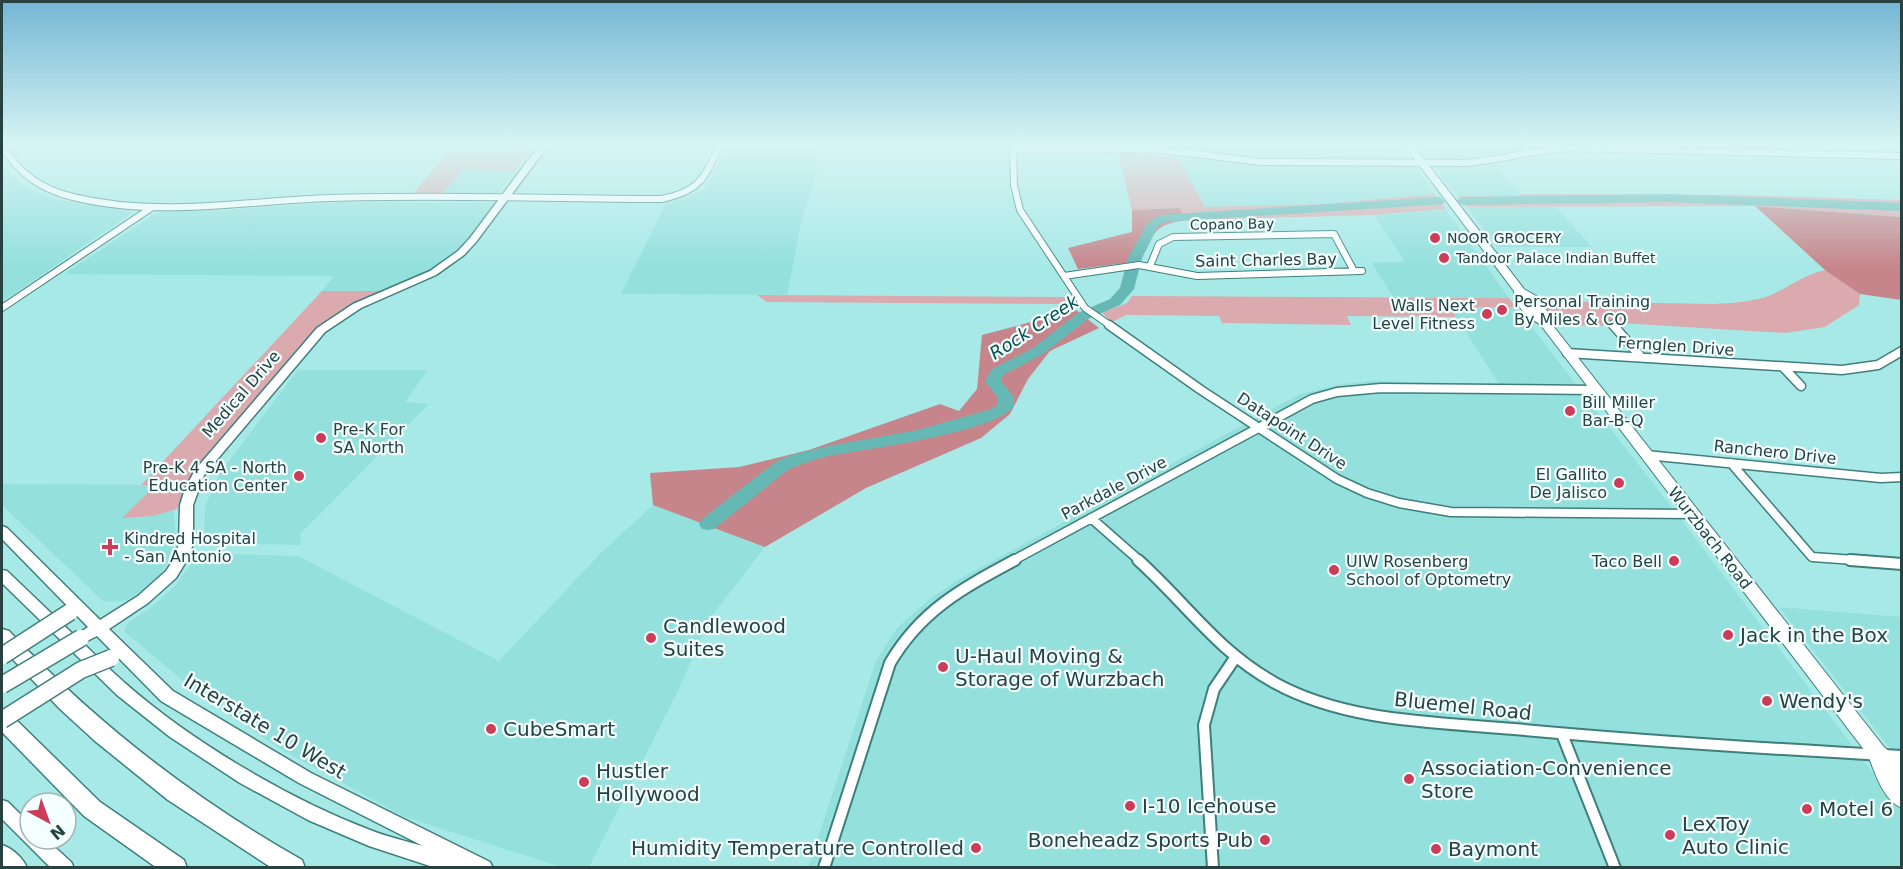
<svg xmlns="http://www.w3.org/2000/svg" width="1903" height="869" font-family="'DejaVu Sans',sans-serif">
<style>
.built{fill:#93e0dd}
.green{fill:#daaaae}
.forest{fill:#c6858b}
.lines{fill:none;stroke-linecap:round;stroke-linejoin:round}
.river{fill:#66b8b5;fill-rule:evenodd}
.street-far2-casing{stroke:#3e7f7d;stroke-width:8}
.street-far1-casing{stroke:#3e7f7d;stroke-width:11}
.street-casing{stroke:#3e7f7d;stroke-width:14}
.secondary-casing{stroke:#3e7f7d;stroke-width:3}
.primary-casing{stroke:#3e7f7d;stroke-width:2}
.highway-casing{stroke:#3e7f7d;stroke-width:3}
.street-far2{stroke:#fff;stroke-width:6}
.street-far1{stroke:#fff;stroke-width:8}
.street{stroke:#fff;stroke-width:10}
.secondary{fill:#fff;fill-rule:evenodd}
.primary{fill:#fff;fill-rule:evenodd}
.highway{fill:#fff;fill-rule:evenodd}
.secondary-bridge-casing{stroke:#3e7f7d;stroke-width:19;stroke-linecap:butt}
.secondary-bridge{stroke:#fff;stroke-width:16}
.poi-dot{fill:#cd3d5a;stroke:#f2fffe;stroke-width:2}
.labels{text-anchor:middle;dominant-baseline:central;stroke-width:4.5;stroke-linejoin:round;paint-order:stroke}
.far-street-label{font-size:14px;fill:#274241;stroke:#f2fffe}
.far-poi-label{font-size:14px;fill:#274241;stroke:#f2fffe;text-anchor:start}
.street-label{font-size:16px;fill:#274241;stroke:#f2fffe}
.poi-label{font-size:16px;fill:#274241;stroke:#f2fffe;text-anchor:start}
.water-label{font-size:18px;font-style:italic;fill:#01504f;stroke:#f2fffe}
.near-poi-label{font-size:20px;fill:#274241;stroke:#f2fffe;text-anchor:start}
.near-street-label{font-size:20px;fill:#274241;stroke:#f2fffe}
</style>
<rect width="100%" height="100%" fill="#a7e9e7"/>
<!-- built -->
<path class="built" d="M727 146H824L801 224 787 295 621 294 666 203 686 198 706 189Z
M1021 146H1399L1434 194 1323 204 1205 207 1177 155 1022 152Z
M1418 146H1528L1529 147 1491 157 1457 160 1427 157Z
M2 164 15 179 32 191 58 200 133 212 2 302Z
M1493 164 1523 197 1457 196 1435 168Z
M462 170 515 171 498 194H442Z
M331 202 494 203 458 250 428 271 382 291H322L334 276 64 274 158 212 227 210Z
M1467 207H1556L1592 247H1497Z
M1446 210 1509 298 1393 297 1372 263 1405 262 1374 215Z
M1450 307H1516L1683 522 1901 810V867L808 868 876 661 897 628 931 598 961 578 1300 394 1343 384 1372 381 1499 384Z
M298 370H428L405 402 429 404 300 534 301 545 204 543 205 506 220 473Z
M2 484 176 485 173 504 176 538 171 557 161 573 143 590 126 600 113 602 103 601 2 505Z
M653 505 765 547 710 618 678 691 589 867H561L405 817 284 751 207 701 124 631 129 622 149 609 175 586 199 553 298 556 499 661 600 554Z
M1779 607 1901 617V762Z"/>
<!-- green -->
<path class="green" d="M448 152H529L515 171 462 170 442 194 412 195Z
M1118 154 1177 155 1205 207 1323 204 1434 194 1446 209 1374 215 1186 220 1178 208 1132 210Z
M1520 194 1736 195 1901 200 1902 217 1755 206 1467 207 1457 196 1522 197Z
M1826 270 1860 294 1859 305 1825 327 1785 333 1604 322 1607 326 1561 325 1540 301 1714 304C1731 303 1749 302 1766 297 1787 289 1804 274 1826 270Z
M322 291H382L354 304 311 335 195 468 177 509 153 516 122 518 156 485H141Z
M757 295 1067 297 1072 304 767 302Z
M1132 296 1509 298 1516 307H1450L1456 317 1347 316 1351 325 1222 323 1219 316 1126 315 1112 322 1102 313 1127 303Z"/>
<!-- forest -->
<path class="forest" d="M1755 206 1901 217V300L1860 294 1825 270Z
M1179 208 1186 220C1152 225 1155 233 1140 261L1078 269 1068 248 1132 232V210Z
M1076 310 1099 328 1050 351 1028 379 1010 414 981 438 866 488 765 547 653 505 650 473 739 467 809 450 940 404 959 411 977 389 982 335Z"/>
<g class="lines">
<!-- river -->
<path class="river" d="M1668 194 1902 203V211L1668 202 1462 205 1456 201 1462 197Z
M1439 197 1445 201 1443 204 1166 222 1158 226 1142 258 1134 289 1120 305 1088 319 1043 354 1003 375 1001 381 1014 397V406C995 433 864 449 829 456 815 459 802 464 789 469L714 529 708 530 702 529 699 524 702 519 777 461 792 455 828 446 918 430 991 409 998 404V398L985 381 992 369 1033 348 1078 313 1110 299 1120 288 1128 258 1147 224 1159 215Z"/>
<!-- street-far2 casing -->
<g class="street-far2-casing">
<path id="street-far2" d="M2 146C20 174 40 189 73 197 158 218 244 201 330 198 440 194 551 199 661 199 698 192 705 179 719 146
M1013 146 1014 185 1020 210 1085 308 1111 326
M1013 149 1165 150 1261 162 1466 163C1502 160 1535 149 1571 148L1902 156
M1150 266 1159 244 1173 237 1334 234 1354 271
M1064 276 1139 265 1197 276 1362 271
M2 308 151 208"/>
</g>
<!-- street-far1 casing -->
<g class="street-far1-casing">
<path id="street-far1" d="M1109 325 1201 390 1337 479 1367 493 1399 503 1451 512 1691 514
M1613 325 1641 357
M1567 353 1842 370 1878 365 1902 351
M1783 367 1801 386
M1646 455 1881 478 1902 477
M1731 463 1812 557 1869 561
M1091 518 1140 561
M1012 561 1312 399 1337 392 1381 388 1596 390"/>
</g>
<!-- street casing -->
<g class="street-casing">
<path id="street" d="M1138 560C1187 604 1216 650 1275 683 1346 722 1435 722 1514 729 1643 741 1772 749 1902 756
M1850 560 1902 564
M1562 734 1615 868
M824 868 890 663C921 610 963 588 1015 560
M1213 868 1204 725 1214 689 1235 658"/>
</g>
<!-- secondary casing -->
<g class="secondary-casing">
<path id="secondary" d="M541 146H550L538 159 476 242 464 255 436 275 361 308 325 332 204 475 193 505V544L187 560 176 578 148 603 109 629 173 691 311 773 490 862 493 868H436L369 846 308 820 240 783 170 737 117 695 2 583V570L7 571 75 636 88 627 2 539V526L7 528 100 620 138 596 166 571 174 559 179 544 180 505 185 489 195 470 317 328 353 304 430 271 458 251 470 238 532 155ZM97 636 161 701 299 783 423 846C406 841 387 837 370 830 289 799 192 742 126 684 111 671 97 657 83 643Z
M2 800 8 802 30 824V839H46L71 862 74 868H51L2 819Z
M2 845C12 848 23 858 27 868H5L2 865Z"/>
</g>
<!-- primary casing -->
<g class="primary-casing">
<path id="primary" d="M1405 146H1414L1524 289 1536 296 1551 316 1550 322 1884 747 1902 763V808C1883 800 1875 773 1868 755L1540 324C1526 317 1516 307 1514 291Z"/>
</g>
<!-- highway casing -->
<g class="highway-casing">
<path id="highway" d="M2 629 9 631C96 723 192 798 302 860L305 868H272L168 800 95 741 60 709 2 648Z
M2 710 9 713 100 802 184 860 187 868H157L84 816 2 732Z"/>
</g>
<!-- street-far2 -->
<use href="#street-far2" class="street-far2"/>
<!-- street-far1 -->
<use href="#street-far1" class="street-far1"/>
<!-- street -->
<use href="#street" class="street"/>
<!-- secondary -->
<use href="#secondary" class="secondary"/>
<!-- primary -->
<use href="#primary" class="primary"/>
<!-- highway -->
<use href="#highway" class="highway"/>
<!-- secondary-bridge casing -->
<g class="secondary-bridge-casing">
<path id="secondary-bridge" d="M2 656 70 612
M2 685 81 638
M2 720 81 670 111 658"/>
</g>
<!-- secondary-bridge -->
<use href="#secondary-bridge" class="secondary-bridge"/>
</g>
<!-- sky -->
<linearGradient id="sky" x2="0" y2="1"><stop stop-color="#74b6d4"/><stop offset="0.54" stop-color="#d7f5f4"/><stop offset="1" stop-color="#d7f5f4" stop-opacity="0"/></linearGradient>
<rect width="1903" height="268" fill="url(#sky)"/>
<!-- markers -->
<g class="poi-dot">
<circle cx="1435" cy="238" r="6"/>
<circle cx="1444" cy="258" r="6"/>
<circle cx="1502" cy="310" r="6"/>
<circle cx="1487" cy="314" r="6"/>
<circle cx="1570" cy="411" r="6"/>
<circle cx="321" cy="438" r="6"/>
<circle cx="299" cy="476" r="6"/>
<circle cx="1619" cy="483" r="6"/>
<path d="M107 538h6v6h6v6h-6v6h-6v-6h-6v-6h6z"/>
<circle cx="1674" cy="561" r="6"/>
<circle cx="1334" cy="570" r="6"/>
<circle cx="1728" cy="635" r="6"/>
<circle cx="651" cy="638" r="6"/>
<circle cx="943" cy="667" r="6"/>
<circle cx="1767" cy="701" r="6"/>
<circle cx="491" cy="729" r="6"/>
<circle cx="1409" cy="779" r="6"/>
<circle cx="584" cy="782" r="6"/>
<circle cx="1130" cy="806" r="6"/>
<circle cx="1807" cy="809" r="6"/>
<circle cx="1670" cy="835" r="6"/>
<circle cx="1265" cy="840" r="6"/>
<circle cx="976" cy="848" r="6"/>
<circle cx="1436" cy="849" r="6"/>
</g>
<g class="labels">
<!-- far-street labels -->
<g class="far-street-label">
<text transform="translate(1232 224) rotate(-1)">Copano Bay</text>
</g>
<!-- far-poi labels -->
<g class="far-poi-label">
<text x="1447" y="238">NOOR GROCERY</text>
<text x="1456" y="258">Tandoor Palace Indian Buffet</text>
</g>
<!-- street labels -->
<g class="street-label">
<text transform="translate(1266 260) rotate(-1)">Saint Charles Bay</text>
<text transform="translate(1676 346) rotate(4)">Fernglen Drive</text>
<text transform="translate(241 394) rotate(-49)">Medical Drive</text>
<text transform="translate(1292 431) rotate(33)">Datapoint Drive</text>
<text transform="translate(1775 452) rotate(6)">Ranchero Drive</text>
<text transform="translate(1114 488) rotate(-28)">Parkdale Drive</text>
<text transform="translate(1710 538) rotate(52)">Wurzbach Road</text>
</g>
<!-- poi labels -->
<g class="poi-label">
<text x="1514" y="301">Personal Training<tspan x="1514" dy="18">By Miles &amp; CO</tspan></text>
<text x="1475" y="305" text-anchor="end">Walls Next<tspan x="1475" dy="18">Level Fitness</tspan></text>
<text x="1582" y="402">Bill Miller<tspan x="1582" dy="18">Bar-B-Q</tspan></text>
<text x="333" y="429">Pre-K For<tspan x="333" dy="18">SA North</tspan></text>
<text x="287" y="467" text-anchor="end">Pre-K 4 SA - North<tspan x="287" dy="18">Education Center</tspan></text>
<text x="1607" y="474" text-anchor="end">El Gallito<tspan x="1607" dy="18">De Jalisco</tspan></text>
<text x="124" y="538">Kindred Hospital<tspan x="124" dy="18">- San Antonio</tspan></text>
<text x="1346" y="561">UIW Rosenberg<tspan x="1346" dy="18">School of Optometry</tspan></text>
<text x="1662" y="561" text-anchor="end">Taco Bell</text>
</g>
<!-- water labels -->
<g class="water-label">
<text transform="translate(1034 327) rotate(-33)">Rock Creek</text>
</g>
<!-- near-poi labels -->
<g class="near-poi-label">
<text x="663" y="626">Candlewood<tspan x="663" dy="23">Suites</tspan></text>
<text x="1740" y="635">Jack in the Box</text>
<text x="955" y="656">U-Haul Moving &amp;<tspan x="955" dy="23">Storage of Wurzbach</tspan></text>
<text x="1779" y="701">Wendy's</text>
<text x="503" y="729">CubeSmart</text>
<text x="1421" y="768">Association-Convenience<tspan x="1421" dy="23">Store</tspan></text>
<text x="596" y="771">Hustler<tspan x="596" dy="23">Hollywood</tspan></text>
<text x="1142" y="806">I-10 Icehouse</text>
<text x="1819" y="809">Motel 6</text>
<text x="1682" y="824">LexToy<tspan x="1682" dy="23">Auto Clinic</tspan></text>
<text x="1253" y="840" text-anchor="end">Boneheadz Sports Pub</text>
<text x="964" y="848" text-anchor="end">Humidity Temperature Controlled</text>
<text x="1448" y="849">Baymont</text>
</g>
<!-- near-street labels -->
<g class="near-street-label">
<text transform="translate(1463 706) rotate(6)">Bluemel Road</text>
<text transform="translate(265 726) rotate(31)">Interstate 10 West</text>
</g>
</g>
<!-- border -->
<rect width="1903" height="869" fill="none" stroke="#274241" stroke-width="6"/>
<!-- north arrow -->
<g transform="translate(48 821) rotate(139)"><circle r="28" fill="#f2fffe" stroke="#a1b3b2" stroke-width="1.5"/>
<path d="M0-4.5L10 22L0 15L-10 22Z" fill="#cd3d5a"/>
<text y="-9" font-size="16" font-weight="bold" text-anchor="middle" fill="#274241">N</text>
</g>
</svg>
